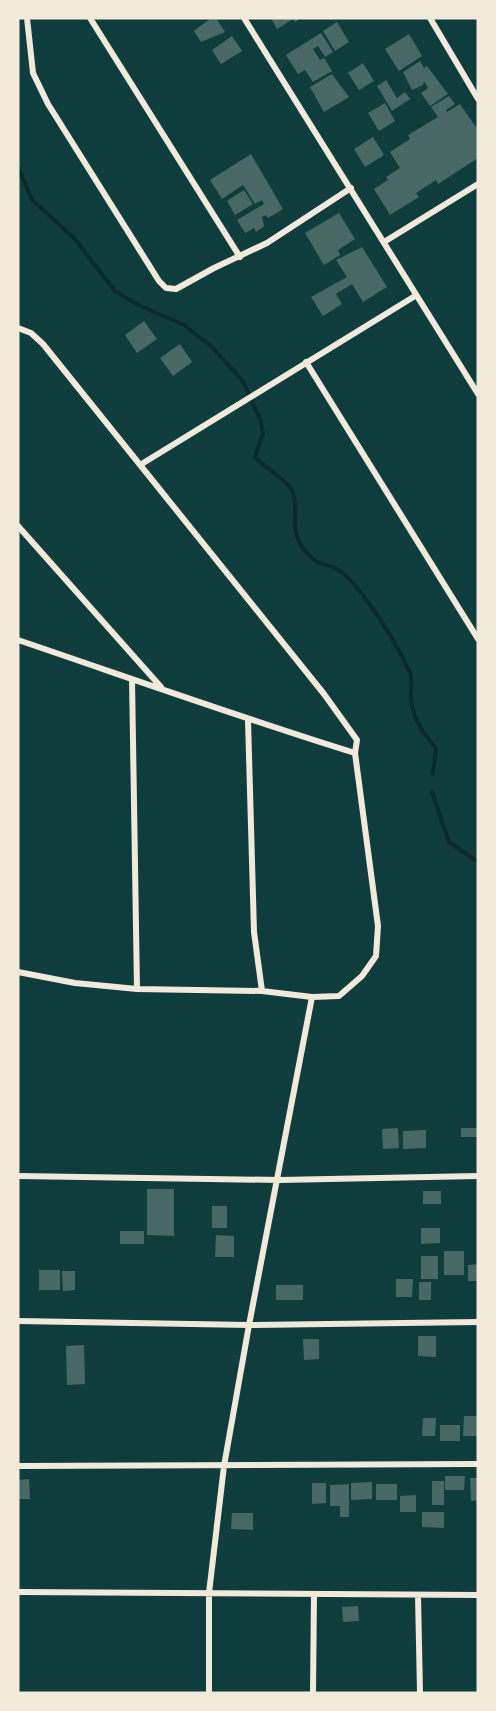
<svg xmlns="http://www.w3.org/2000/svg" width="496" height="1711" font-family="Ubuntu,sans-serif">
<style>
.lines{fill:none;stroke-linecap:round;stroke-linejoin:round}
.stream{stroke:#0a2a2b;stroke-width:4}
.building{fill:#486865}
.minor{stroke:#f1e9da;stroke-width:6}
</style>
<rect width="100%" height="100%" fill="#0f3d3e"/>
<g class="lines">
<!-- stream -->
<path class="stream" d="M18 167 32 200 74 238 115 291 138 305 184 325 212 347 243 381 260 419 263 433 255 457C263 465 285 481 290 487 302 505 287 526 303 548 319 570 326 561 340 571 364 589 398 646 410 673 413 680 411 689 411 696 411 717 423 734 436 748L433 774
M432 792 449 842 478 862"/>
</g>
<!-- building -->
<path class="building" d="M211 18H216L225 32 201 42 194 31Z
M271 18H301L295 22 293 19 277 29Z
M337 22 349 42 335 51 323 31Z
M321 33 333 52 325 57 318 46 313 49 320 60 324 58 332 71 313 82 305 70 298 74 286 55Z
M409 34 422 56 399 71 385 49Z
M232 36 242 51 221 64 212 50Z
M420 61 424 68 427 66 448 94 430 106 421 93 428 88 424 81 423 85 412 90 403 72Z
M363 63 374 81 359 90 348 73Z
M332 74 349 97 324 112 310 87Z
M386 80 397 98 405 92 410 99 392 111 377 86Z
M449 96 455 104 446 110 447 112 460 104 478 130V158L438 184 436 180 416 193 419 197 390 215 374 189 388 180 386 177 400 168 390 152 410 139 408 135 438 117 431 107Z
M385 103 395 121 379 131 368 113Z
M373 137 384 155 365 167 354 149Z
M251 154 283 209 268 218 266 215 262 217 264 226 256 232 254 228 245 233 237 220 264 204 262 200 255 204 243 185 222 199 210 180Z
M244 190 253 204 235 215 227 201Z
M339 213 355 239 338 250 340 255 324 265 305 233Z
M362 247 387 287 363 302 352 284 336 294 342 304 323 316 311 297 347 277 336 260Z
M144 321 157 339 137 353 125 335Z
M180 344 192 362 173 376 160 358Z
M398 1128 399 1148 383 1149 382 1129Z
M461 1128H478V1137H461Z
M426 1130V1148L403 1149V1131Z
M147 1189H174V1236L147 1235Z
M423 1191H441V1204H423Z
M212 1206H227V1228H212Z
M421 1228H440V1243L421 1244Z
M120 1231H144V1244H120Z
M216 1235 234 1236V1257H215Z
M444 1251H464V1275H444Z
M421 1256H438V1279H421Z
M478 1264V1281H468V1265Z
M39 1270H60V1290H39Z
M62 1271H75V1290L63 1291Z
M396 1279H413L412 1297H396Z
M419 1282H431V1300H419Z
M276 1285H303V1300H276Z
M418 1336H436V1357L418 1356Z
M303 1339H319V1359L304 1360Z
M84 1345 85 1384 67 1385 66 1346Z
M464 1416H478V1436H463Z
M423 1418H436L435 1436H422Z
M440 1425H460V1441H440Z
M445 1476H465L464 1490H445Z
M470 1478H478V1500L471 1501Z
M29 1479 30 1499H18V1480Z
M432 1481H444V1505H432Z
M372 1482V1499L351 1500V1483Z
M312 1483H326V1503L312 1504Z
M349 1484V1517H340V1506H330V1485Z
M376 1484H397V1500H376Z
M416 1495V1512H400V1496Z
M422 1512H444V1528L422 1527Z
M232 1513H253V1530L231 1529Z
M358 1606 359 1621 343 1622 342 1607Z"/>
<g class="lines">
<!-- minor -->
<path class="minor" d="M27 18 33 73 48 104 159 281 166 288 176 289 214 268 267 243 351 188
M90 18 240 257
M244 18 478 394
M430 18 478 99
M384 242 478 184
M18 328 31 333 43 344 324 694 357 740 355 753C242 718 130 678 18 640
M306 362 478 639
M140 465 415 296
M18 526 161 687
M132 679 137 989
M248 720 254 932 262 991
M18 972 75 983 137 989 262 991 312 997 339 996 362 976 376 956 378 926 355 753
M18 1176 279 1180 478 1176
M18 1321 249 1325 478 1322
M18 1466 478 1464
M18 1592 478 1595
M418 1595 420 1693
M209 1693V1593L224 1466 249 1325 312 997
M313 1693 314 1594"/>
</g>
<!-- border -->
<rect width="496" height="1711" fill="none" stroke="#f1e9da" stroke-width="39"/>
</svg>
